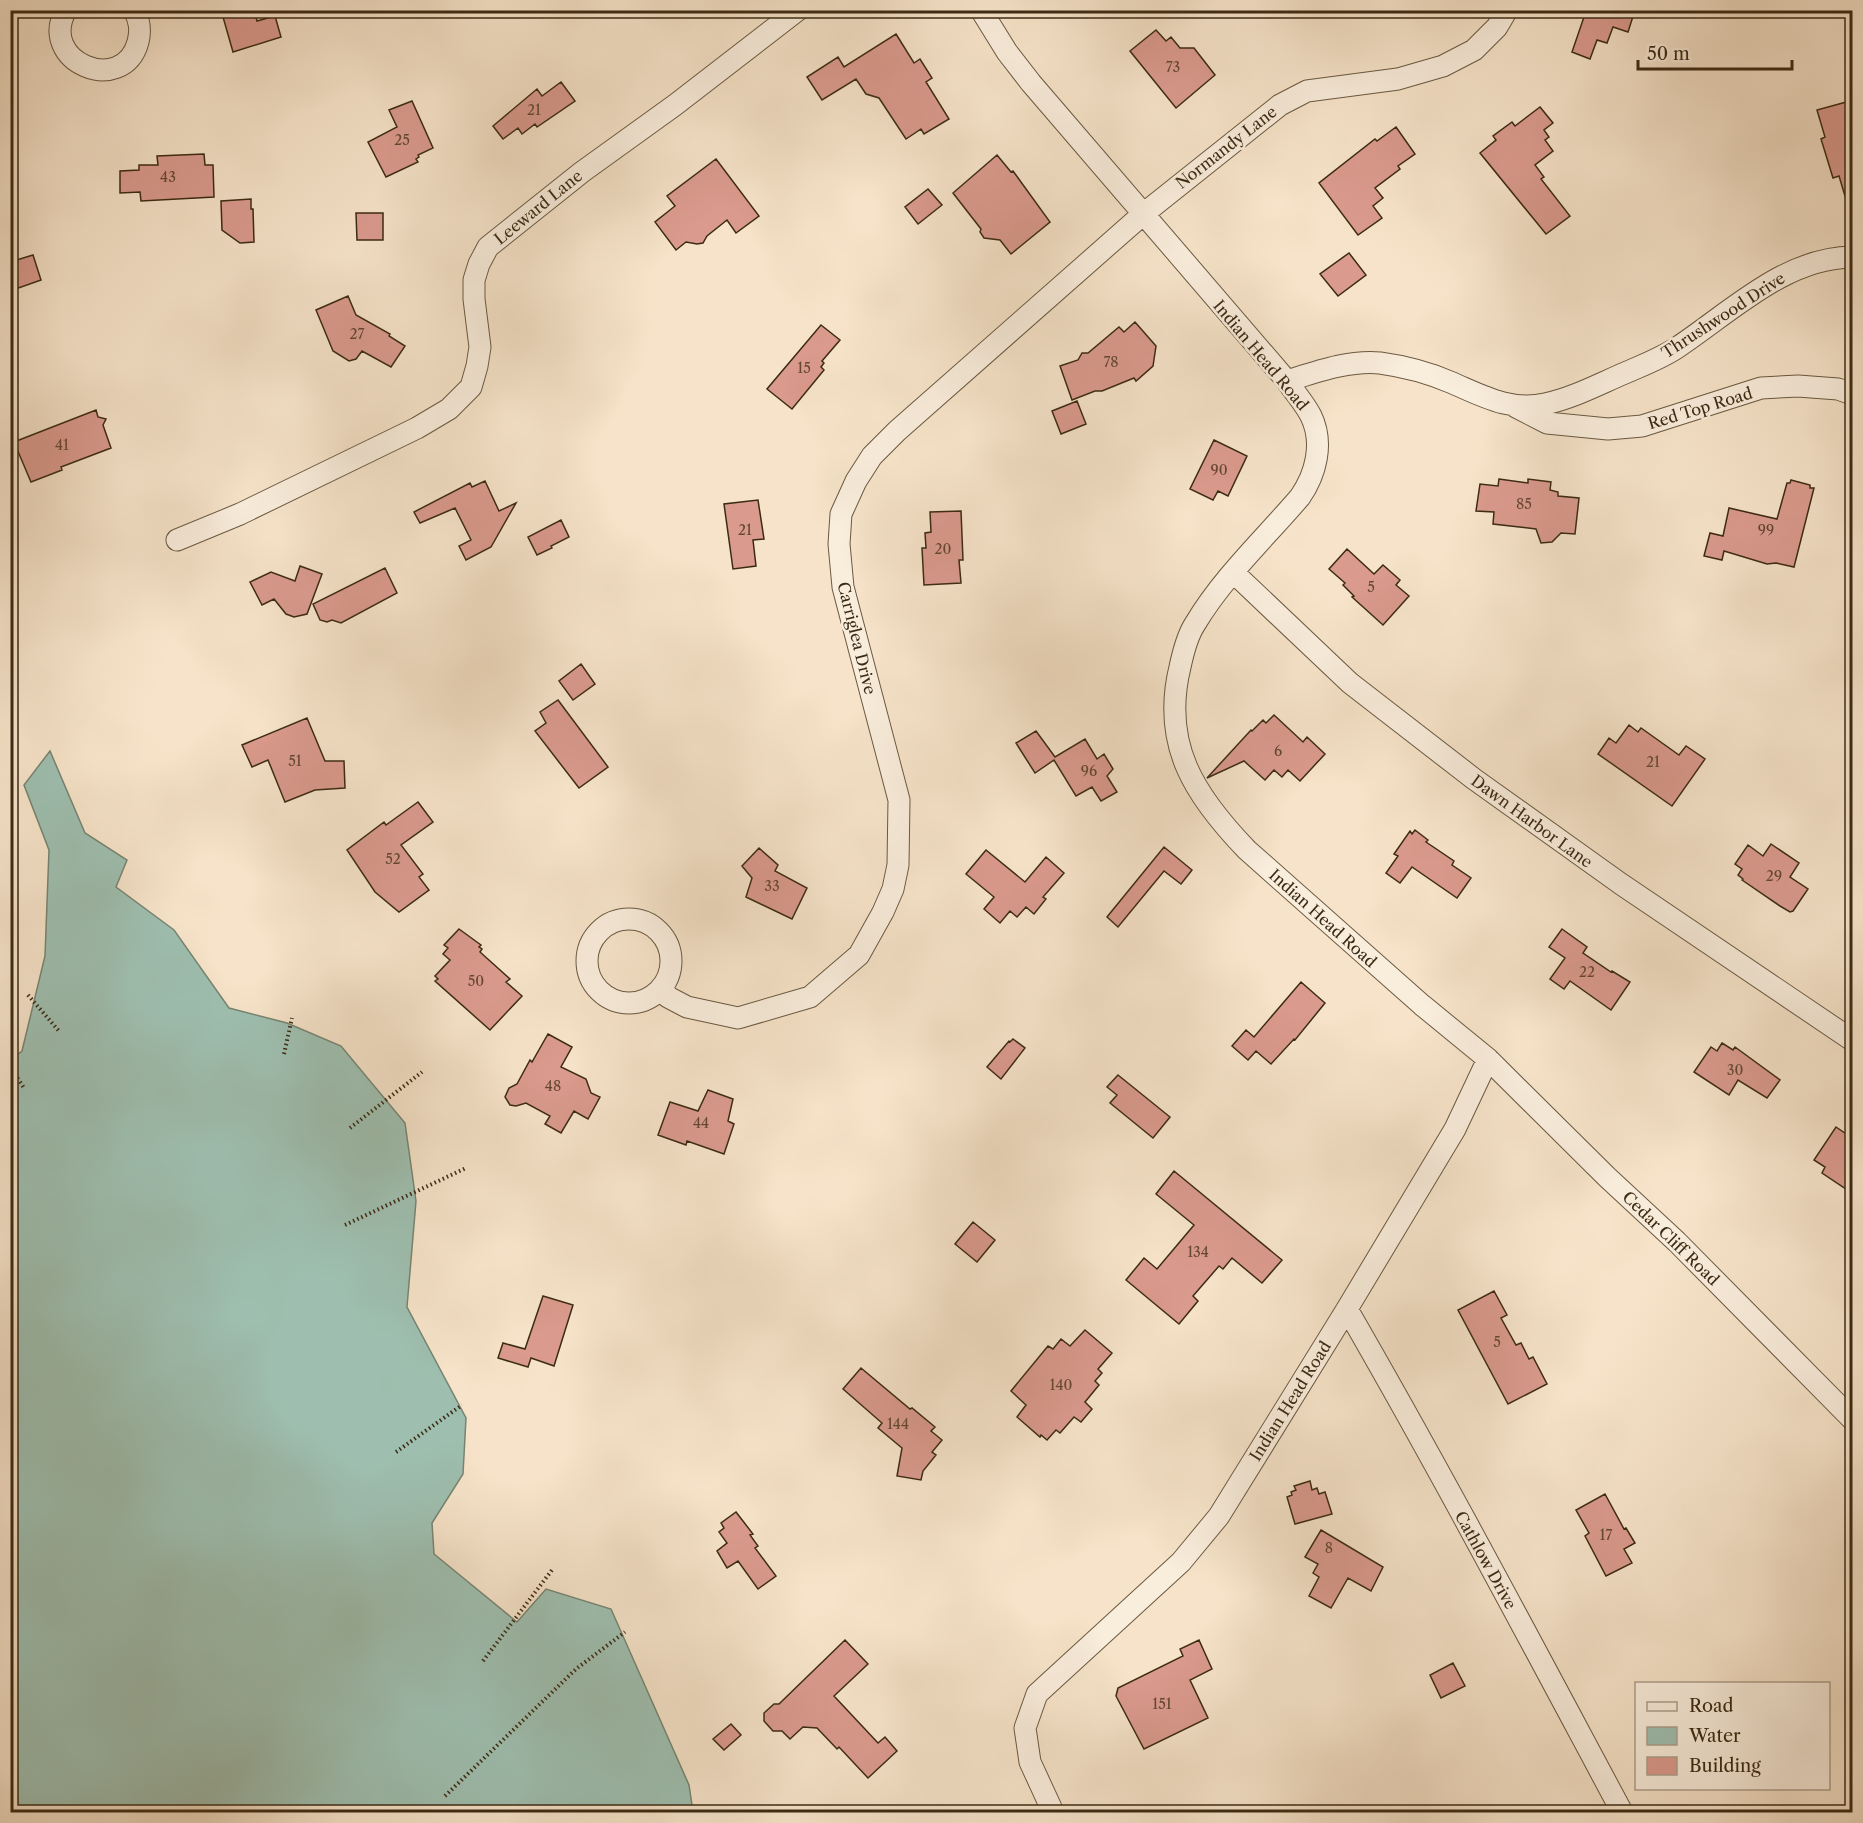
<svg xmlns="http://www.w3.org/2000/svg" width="1863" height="1823" font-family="'Libre Caslon Text',serif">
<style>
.water{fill:#9ebfb0;stroke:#778472;stroke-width:1.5}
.building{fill:#da9a8d;stroke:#3c2b14;stroke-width:1.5}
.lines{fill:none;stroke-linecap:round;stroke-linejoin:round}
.minor-casing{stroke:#6a5941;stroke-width:23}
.path{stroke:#3c2b14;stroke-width:4;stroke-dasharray:1.5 3;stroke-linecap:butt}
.minor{stroke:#f9eddc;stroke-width:21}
.labels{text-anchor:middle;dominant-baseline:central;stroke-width:5;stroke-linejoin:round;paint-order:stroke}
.number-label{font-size:14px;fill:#644732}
.street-label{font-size:16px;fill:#3c2b14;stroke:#f9eddc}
</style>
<rect width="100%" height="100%" fill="#f6e3c9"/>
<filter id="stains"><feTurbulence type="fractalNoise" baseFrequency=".00333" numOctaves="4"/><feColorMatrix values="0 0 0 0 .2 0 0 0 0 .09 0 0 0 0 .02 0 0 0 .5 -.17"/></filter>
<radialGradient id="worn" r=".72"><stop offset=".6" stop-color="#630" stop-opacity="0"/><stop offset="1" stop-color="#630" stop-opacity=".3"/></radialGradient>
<!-- water -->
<path class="water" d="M50 751 85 833 127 860 116 887 174 930 229 1008 287 1023 341 1046 405 1123 416 1201 407 1307 466 1418 463 1474 432 1523 434 1554 517 1622 546 1589 611 1609 689 1785 693 1812H11L10 1060 22 1051 45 956 49 850 24 785Z"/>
<!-- building -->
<path class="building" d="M221 10H254L257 21 275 16 281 37 233 52Z
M1574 10H1635L1628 32 1613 27 1607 43 1597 40 1590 59 1572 52 1584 17 1573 13Z
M1156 30 1166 41 1171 37 1180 48H1194L1215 75 1176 108 1130 51Z
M896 34 914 63 920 59 932 78 926 82 949 119 924 134 921 129 906 139 879 98 866 94 856 79 822 100 807 77 838 57 844 67Z
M561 82 575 101 537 127 535 124 522 134 518 128 503 139 493 126 537 89 542 96Z
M412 101 433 148 418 155 419 157 416 159 418 162 386 177 368 142 397 127 389 110Z
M1850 101 1852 111V206H1848L1839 176 1833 178 1821 139 1825 137 1817 110Z
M1540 107 1553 123 1544 130 1549 137 1545 140 1553 151 1535 165 1544 177 1541 179 1570 216 1546 234 1480 153 1496 140 1493 136 1512 122 1515 126Z
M1396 127 1415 154 1398 166 1400 169 1375 188 1383 198 1373 206 1382 218 1358 235 1319 183 1375 139 1377 141Z
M204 154 205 165H213L214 197 141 201 140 192 120 193V171L139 170V165H158L157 156Z
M997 155 1011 172 1013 171 1050 222 1011 254 1000 240 984 238 980 232 981 229 953 193Z
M716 159 759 216 736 233 727 220 707 236 703 243 697 244 686 242 676 250 655 222 675 206 667 196Z
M928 189 942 205 918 224 905 207Z
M251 199V209H253L254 242 240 243 222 230 221 201Z
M356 213H383V240H357Z
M1349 253 1366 275 1338 296 1320 274Z
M33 255 41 280 10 291V262Z
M348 296 356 315 390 334 389 336 405 346 391 367 362 351 356 359 349 361 333 351 316 310Z
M1135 322 1156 346 1153 366 1136 381 1134 378 1102 391H1095L1072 400 1060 366 1078 360 1082 353H1088L1119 327 1124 332Z
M821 325 840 340 822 361 824 363 821 367 824 370 792 409 767 389Z
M1077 401 1086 424 1061 434 1052 411Z
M96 410 98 417 106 419 103 425 111 448 61 467 62 470 31 482 14 442Z
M1214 440 1247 456 1228 496 1218 491 1213 500 1190 489Z
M1499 479 1528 483V479L1551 482 1550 490 1558 492V496L1579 498 1575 534 1561 533 1552 542 1541 543 1536 529 1493 524 1494 512 1476 511 1480 484 1498 486Z
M1791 480 1810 485V488H1814L1794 567 1776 563 1767 564 1724 551 1722 560 1704 556 1710 533 1723 536 1729 508 1777 519 1787 483H1790Z
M485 481 499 511 516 503 491 547 466 560 459 546 471 540 455 508 420 523 414 512 470 483 472 487Z
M758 500 764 539 753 540 756 566 733 569 724 504Z
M961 511 963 560H959L961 583 924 585 922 548H926L925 533 931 532 930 512Z
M561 520 569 537 551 546 552 548 537 555 528 537Z
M1347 549 1374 574 1383 565 1400 580 1396 585 1409 596 1383 625 1352 597 1354 596 1343 585 1345 583 1329 569Z
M300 566 322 574 307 614 294 617 286 614 274 599 262 605 250 582 271 572 295 581Z
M385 568 397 593 341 623 332 620 327 622 320 620 313 604Z
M581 664 595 684 573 700 559 681Z
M558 700 608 767 579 788 535 731 546 723 540 712Z
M1274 715 1303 742 1307 737 1325 754 1300 781 1288 770 1282 777 1274 770 1265 780 1244 761 1207 778 1251 730 1252 731 1263 720 1266 723Z
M307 718 325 761H344L345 788 315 790 285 802 268 760 252 767 242 745Z
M1629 725 1638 732 1641 728 1679 755 1686 746 1705 759 1672 806 1598 754 1609 738 1616 743Z
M1036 731 1055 757 1085 739 1097 759 1104 754 1113 769 1107 776 1117 792 1101 801 1092 787 1076 796 1054 760 1035 773 1016 743Z
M418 802 433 822 401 845 423 874 419 877 429 890 399 912 375 892 347 850 384 822 386 825Z
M1415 830 1428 840 1426 842 1454 861 1452 865 1471 878 1457 898 1412 867 1400 883 1386 873 1398 856 1394 854 1410 831 1412 834Z
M1771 844 1799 863 1790 877 1808 889 1793 911 1790 912 1780 906 1742 880 1743 879 1738 875 1742 869 1735 864 1748 845 1763 856Z
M1164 847 1192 870 1181 884 1164 871 1118 927 1107 917Z
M759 848 778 865 775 871 807 888 792 919 746 897 752 878 742 866Z
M986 850 1025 882 1046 857 1064 873 1043 897 1046 899 1034 914 1026 907 1017 917 1010 911 1000 923 984 909 994 897 966 874Z
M459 929 481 945 479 947 482 949 480 952 510 979 506 982 522 996 490 1030 435 981 438 979 435 976 450 960 443 954 448 948 444 945Z
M1562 929 1587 947 1583 953 1611 972 1612 971 1630 982 1611 1010 1570 981 1564 989 1550 979 1565 958 1549 947Z
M1301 982 1325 1003 1295 1040 1294 1039 1271 1064 1256 1051 1248 1060 1232 1046 1246 1030 1254 1037Z
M548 1034 572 1047 561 1067 586 1079 591 1093 600 1097 588 1119 574 1111 561 1133 545 1124 550 1116 526 1103 516 1106 510 1105 505 1097 509 1088 517 1084 530 1060 532 1062Z
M1013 1039 1025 1048 1001 1079 987 1067 1009 1041 1010 1042Z
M1722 1043 1733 1050 1735 1047 1780 1080 1767 1098 1738 1080 1729 1095 1694 1072 1711 1047 1717 1051Z
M1118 1075 1170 1117 1153 1138 1110 1103 1117 1095 1107 1087Z
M708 1090 733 1099 728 1121 734 1124 724 1154 687 1141 686 1145 658 1135 670 1102 698 1111Z
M1836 1127 1852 1138V1193L1822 1173 1825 1167 1814 1160Z
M1174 1171 1282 1260 1262 1283 1232 1258 1223 1269 1219 1266 1193 1296 1198 1301 1179 1324 1126 1280 1144 1258 1157 1269 1194 1225 1156 1194Z
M973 1222 995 1240 977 1262 955 1244Z
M1494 1291 1507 1315 1501 1318 1516 1345 1521 1343 1529 1359 1533 1357 1547 1384 1508 1404 1458 1310Z
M543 1296 573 1305 554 1366 531 1358 528 1367 498 1358 503 1343 525 1349Z
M1085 1330 1112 1353 1098 1369 1102 1373 1095 1381 1099 1385 1085 1402 1092 1409 1081 1422 1074 1417 1060 1433 1056 1430 1047 1440 1041 1435 1040 1437 1017 1417 1026 1405 1011 1391 1048 1346 1053 1349 1061 1339 1070 1346Z
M861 1368 910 1409 912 1408 935 1427 931 1431 942 1440 932 1452 936 1455 923 1471 921 1480 897 1476 902 1448 878 1428 882 1423 843 1389Z
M1310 1481 1312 1490 1317 1488 1319 1494 1325 1492 1332 1514 1295 1524 1287 1497 1292 1495 1291 1492 1296 1490 1294 1486Z
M1605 1494 1624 1529 1626 1528 1635 1543 1624 1549 1632 1563 1606 1576 1585 1536 1589 1533 1576 1510Z
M736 1512 753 1534 750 1535 758 1546 755 1548 776 1576 758 1589 738 1561 727 1568 717 1551 727 1543 719 1532 724 1528 721 1523Z
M1321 1530 1383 1567 1371 1591 1348 1578 1331 1608 1309 1596 1319 1577 1313 1573 1318 1564 1305 1557Z
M845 1640 868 1664 834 1696 878 1743 885 1737 897 1751 868 1778 839 1747 837 1749 817 1728 803 1727 790 1739 782 1731H773L764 1721V1713L774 1704H779Z
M1199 1640 1212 1669 1190 1680 1208 1718 1144 1749 1116 1696 1118 1688 1183 1656 1180 1649Z
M1453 1663 1465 1686 1441 1698 1430 1675Z
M731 1724 741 1735 724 1750 713 1739Z"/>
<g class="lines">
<!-- minor casing -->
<g class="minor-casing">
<path id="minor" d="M66 10C37 62 123 97 138 42 141 30 140 21 134 10
M981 10 1007 52 1031 83 1287 381C1295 393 1305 404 1311 416 1324 443 1316 474 1300 497 1265 538 1223 577 1195 624 1187 636 1183 653 1180 667 1161 745 1195 796 1247 850L1422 1005 1488 1059 1607 1177 1677 1242 1852 1419
M1287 381C1316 372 1349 360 1380 363 1402 366 1429 373 1450 382 1481 395 1510 412 1545 404 1573 398 1599 384 1625 373 1643 365 1662 358 1678 347 1732 311 1785 258 1852 257
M1516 407 1547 423 1608 429 1642 426 1761 388 1798 386 1838 389 1852 394
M177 540 240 514 417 428 449 409 471 387 477 366 480 347 474 299V280L479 264 488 247 582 172 675 105 798 10
M1234 573 1350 683 1474 779 1621 884 1852 1040
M587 961a42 42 0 1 1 84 0a42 42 0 1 1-84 0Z
M662 988 668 997 687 1007 738 1018 810 997 859 955 883 912 893 889 898 865 899 800 843 587 839 544 841 514 856 481 872 456 897 431 1142 215 1280 105 1307 91 1398 79 1443 66 1474 50 1497 27 1507 10
M1347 1309C1443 1475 1532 1644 1622 1812
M1053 1812 1030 1762 1025 1728 1037 1694 1181 1562 1219 1516 1347 1309 1455 1129 1488 1059"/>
</g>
<!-- path -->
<path class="path" d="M28 995 59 1031
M284 1054 292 1018
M10 1067 24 1088
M350 1128 422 1072
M345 1225 466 1168
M396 1452 462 1405
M483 1661 552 1570
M445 1796 576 1669 625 1632"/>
<!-- minor -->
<use href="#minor" class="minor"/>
</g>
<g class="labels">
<!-- number labels -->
<g class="number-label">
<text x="1173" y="67">73</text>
<text x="534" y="110">21</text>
<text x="402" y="140">25</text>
<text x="168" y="177">43</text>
<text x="357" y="334">27</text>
<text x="1111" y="362">78</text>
<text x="804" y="368">15</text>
<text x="62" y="445">41</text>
<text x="1219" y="470">90</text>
<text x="1524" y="504">85</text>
<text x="745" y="530">21</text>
<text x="1766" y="530">99</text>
<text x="943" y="549">20</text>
<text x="1371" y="587">5</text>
<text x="1278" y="751">6</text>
<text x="295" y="761">51</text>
<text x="1653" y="762">21</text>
<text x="1089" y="771">96</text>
<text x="393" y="859">52</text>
<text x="1774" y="876">29</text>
<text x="772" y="886">33</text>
<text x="1587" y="972">22</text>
<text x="476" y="981">50</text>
<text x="1735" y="1070">30</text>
<text x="553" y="1086">48</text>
<text x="701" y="1123">44</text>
<text x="1198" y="1252">134</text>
<text x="1497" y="1342">5</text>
<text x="1061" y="1385">140</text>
<text x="898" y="1424">144</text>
<text x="1606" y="1535">17</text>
<text x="1329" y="1548">8</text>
<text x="1162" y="1704">151</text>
</g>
<!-- street labels -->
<g class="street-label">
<text transform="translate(1226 147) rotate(-38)">Normandy Lane</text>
<text transform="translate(538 207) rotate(-39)">Leeward Lane</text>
<text transform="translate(1723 315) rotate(-33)">Thrushwood Drive</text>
<text transform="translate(1261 355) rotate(50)">Indian Head Road</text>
<text transform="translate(1700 408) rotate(-17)">Red Top Road</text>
<text transform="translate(857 638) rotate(76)">Carriglea Drive</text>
<text transform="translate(1532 821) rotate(36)">Dawn Harbor Lane</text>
<text transform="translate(1323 918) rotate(42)">Indian Head Road</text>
<text transform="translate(1671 1238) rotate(44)">Cedar Cliff Road</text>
<text transform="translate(1290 1401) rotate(-58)">Indian Head Road</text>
<text transform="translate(1486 1560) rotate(61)">Cathlow Drive</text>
</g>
</g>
<!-- margin -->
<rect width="1863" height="1823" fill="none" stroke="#f6e3c9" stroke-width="36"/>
<rect x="12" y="12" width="1839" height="1799" fill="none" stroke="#3c2b14" stroke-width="3"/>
<rect x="18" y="18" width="1827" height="1787" fill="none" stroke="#3c2b14" stroke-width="1.5"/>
<!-- legend -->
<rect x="1635" y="1682" width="195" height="108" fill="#f9eddc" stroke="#ad9f8c" stroke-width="1.5"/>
<rect x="1647" y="1702" width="30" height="9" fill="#f9eddc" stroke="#ad9f8c" stroke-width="1.5"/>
<text x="1689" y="1712" font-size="18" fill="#3c2b14">Road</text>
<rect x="1647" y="1727" width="30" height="18" fill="#9ebfb0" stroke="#ad9f8c" stroke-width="1.5"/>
<text x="1689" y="1742" font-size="18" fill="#3c2b14">Water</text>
<rect x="1647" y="1757" width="30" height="18" fill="#da9a8d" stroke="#ad9f8c" stroke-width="1.5"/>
<text x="1689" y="1772" font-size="18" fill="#3c2b14">Building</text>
<!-- scale -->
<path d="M1638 60v9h154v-9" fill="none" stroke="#3c2b14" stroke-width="3"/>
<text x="1647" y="60" font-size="18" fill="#3c2b14" stroke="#f9eddc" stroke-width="4.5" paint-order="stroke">50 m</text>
<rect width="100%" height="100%" filter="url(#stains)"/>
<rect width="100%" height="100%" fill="url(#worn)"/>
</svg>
